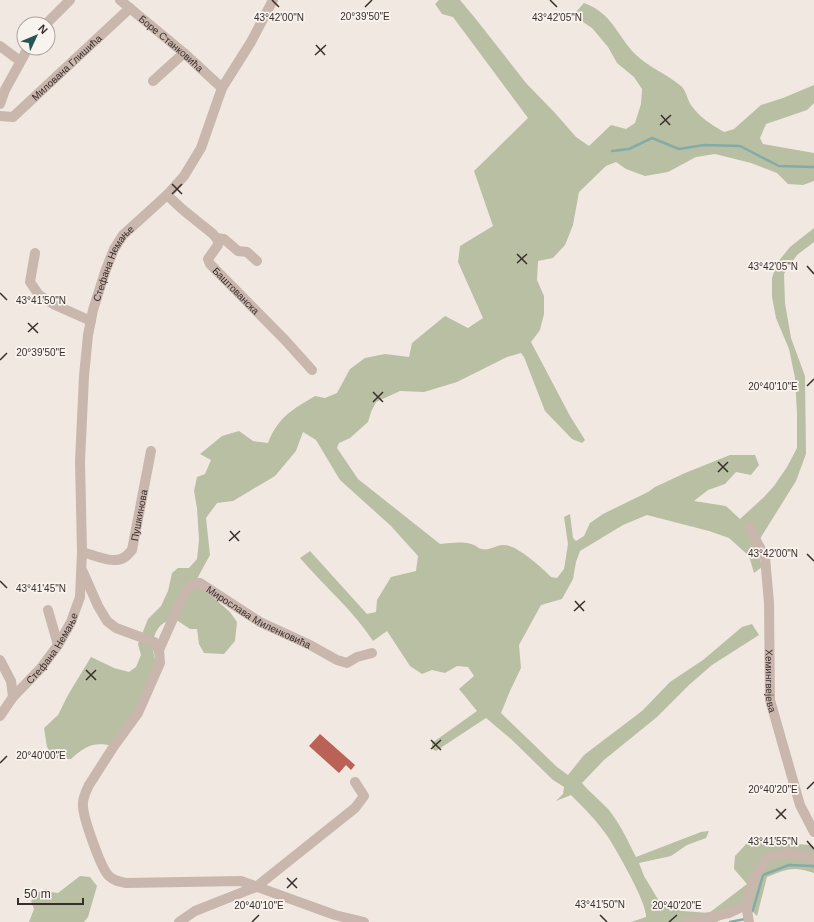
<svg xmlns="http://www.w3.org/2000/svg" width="814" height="922" font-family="Helvetica,sans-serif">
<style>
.green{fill:#b9bfa3}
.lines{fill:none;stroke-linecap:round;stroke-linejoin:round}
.stream{stroke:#83aca9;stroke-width:2.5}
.building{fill:#bb6256}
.minor{stroke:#c9b7ae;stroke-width:10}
.ticks{fill:none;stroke:#382e2c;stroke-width:1.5}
.labels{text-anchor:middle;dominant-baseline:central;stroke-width:3.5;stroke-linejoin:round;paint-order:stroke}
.street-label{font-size:10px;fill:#382e2c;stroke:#f9f3ee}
.ticks-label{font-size:10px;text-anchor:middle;fill:#382e2c;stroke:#f9f3ee;stroke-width:3.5;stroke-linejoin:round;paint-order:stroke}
</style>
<rect width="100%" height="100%" fill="#f1e8e2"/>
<!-- green -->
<path class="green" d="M439 0H460L475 18 526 83 555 113 576 137 589 146 611 125 626 129 635 123 641 104 642 89 634 77 617 63 608 47 592 28 580 20 576 12 584 3C612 13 616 34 635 54 648 67 667 74 681 86 686 90 687 99 691 105 699 117 712 125 724 132L734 129 761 105 783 98 814 85V103L807 110 766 124 760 138 763 144 814 153V181L803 185 788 184 777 173 751 163 715 154 696 157 668 172 645 176 626 169 616 162 606 166 579 192 573 225 565 245 553 258 538 261 537 280 544 296V314L540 330 531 342 570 416 585 440 582 443 572 439 545 411 524 357 521 353 507 357 457 382 424 392 400 391 376 402 371 412 368 422 350 438 339 443 337 448 358 479 440 544C452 543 463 541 474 545 477 546 479 549 482 549 489 551 496 545 503 545 516 544 542 568 551 577L557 578 564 569 568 544 564 517 570 514 573 538 576 541 584 536 590 523 603 514 648 492 655 487 685 473 730 455H755L759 465 751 475 736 472 725 484 708 490 694 501 726 506 740 519 764 497 774 486 787 467 797 448V413L795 378 789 349 776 318 772 297V278L777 263 790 247 814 228V242L797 255 784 274 785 303 791 338 805 376 806 454 796 481 756 545 762 567 754 573 749 556 729 538 709 531 647 515 623 525 580 551 576 562 573 579 562 599 541 605 519 645 521 668 510 691 501 713 557 767 568 775 584 755 642 711 670 682 703 660 742 627 752 624 759 635 712 665 689 685 657 717 604 760 582 783C590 793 600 800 609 810 620 824 628 841 636 857L701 832 709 831 706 838 687 845 671 856 639 863 644 876 662 906 682 911 709 913 747 884 734 869 735 856 749 841 765 837 779 843 811 845 814 848V873C792 866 788 869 767 877L757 916 746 905 717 922H631L646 917C647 903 617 851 608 837 598 822 584 808 571 795L556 801 563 794 564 787 553 780 511 739 486 718 436 751 432 749V743L477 711 459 689 474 676 468 667 457 666 445 673 432 670 422 674 410 666 387 631 373 641C353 610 324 586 300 558L310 551 367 614 376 612 377 600 391 577 416 571 418 556 391 526 340 480 316 440 303 432 296 451 275 476 233 501 217 503 206 518 210 555 198 577 200 586 230 612 237 622 235 641 224 654 204 653 199 644 197 629H190L175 619C171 620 164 622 161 625 149 637 153 656 158 670L114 746C93 742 87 745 71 759L54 758 47 747 44 728 58 715 68 695 91 657 114 668 129 672 136 667 141 655 138 644 148 619 161 606 168 591 172 573 178 568H189L197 559 199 540 197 508 194 491 197 477 205 474 211 460 200 454 222 436 239 431 253 441 268 443C278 417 292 410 315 396L325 398 337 393 350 369 365 358 385 354 409 357 412 343 445 316 468 328 483 318 458 262 460 246 493 226 474 171 528 118 453 17 442 14 435 4Z
M80 876 90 877 97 886 88 917 84 922H29L34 909 31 901 39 892 46 889 51 892 58 893Z"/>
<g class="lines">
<!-- stream -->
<path class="stream" d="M612 151 629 149 652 138 679 149 704 145 740 146 779 166 814 167
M751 912 753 910 763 875 789 865 814 866
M730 922 745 919"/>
</g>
<!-- building -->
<path class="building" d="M320 734 355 765 351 770 346 765 339 773 309 746Z"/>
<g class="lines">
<!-- minor -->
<g class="minor">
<path id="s1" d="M120 0 184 53 222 88"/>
<path d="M46 24 70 0"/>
<path d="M0 46 20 61"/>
<path d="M153 81 184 53"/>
<path d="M0 104 5 90 28 48"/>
<path id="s2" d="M0 116 13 117 130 8"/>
<path id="s3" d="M167 195 182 209 213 234 218 240V245L208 259 210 264 285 340 312 370"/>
<path d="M216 238 224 239 238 251 247 252 257 261"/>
<path d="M35 253 30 282 39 295 55 305 91 321"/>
<path id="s4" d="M749 527 765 557 769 603 770 700 800 805 814 832"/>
<path id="s5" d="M82 552C94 555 113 565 125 557 128 555 130 552 132 550L151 451"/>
<path d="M83 572 98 606 107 621 116 628 154 642 159 650 160 663 138 713 114 746 89 785C86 791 82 799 83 806 83 817 101 869 109 876 114 881 120 882 126 883L241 881 335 915 364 922"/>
<path d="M48 610 58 645"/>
<path id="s6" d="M159 650 183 596 191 585 200 583 260 622 310 645 337 660 347 663 357 657 372 653"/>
<path d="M0 660 11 681 13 697"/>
<path id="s7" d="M0 716 13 697 41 668 58 645 71 622 80 597 82 552 80 461 84 376 88 335 93 310 105 272 114 249 123 235 167 195 184 176 201 148 222 88 251 42 273 0"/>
<path d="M746 905 749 922"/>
<path d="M179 922 195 911 256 887 355 808 364 796 355 782"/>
<path d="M687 922 729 913 746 905 755 877 767 858 788 853 814 858"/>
</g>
</g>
<!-- ticks -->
<path class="ticks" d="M272 0 279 7M550 0 557 7M365 7 372 0M316 45 325 55M315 55 326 45M661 115 670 125M660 125 671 115M172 184 182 194M172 194 182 184M517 254 527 264M517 263 527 254M807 266 814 274M0 293 7 300M28 323 38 333M28 332 38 323M0 360 7 353M807 386 814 379M373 392 383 402M373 402 383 392M718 462 728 472M718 472 728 462M230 531 239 541M229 541 240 531M807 554 814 561M0 581 7 588M575 601 584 611M574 611 585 601M86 670 96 680M86 680 96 670M431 740 441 750M431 749 441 740M0 763 7 756M807 789 814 782M776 809 786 819M776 819 786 809M807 841 814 849M287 878 297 888M287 888 297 878M600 915 607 922M252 922 259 915M669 922 677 915"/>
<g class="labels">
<!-- street labels -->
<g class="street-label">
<text stroke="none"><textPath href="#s1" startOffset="67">Боре Станковића</textPath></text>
<text stroke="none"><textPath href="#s2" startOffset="86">Милована Глишића</textPath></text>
<text stroke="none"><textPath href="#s7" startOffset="484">Стефана Немање</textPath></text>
<text stroke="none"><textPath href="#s3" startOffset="133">Баштованска</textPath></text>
<text stroke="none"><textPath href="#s5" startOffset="90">Пушкинова</textPath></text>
<text stroke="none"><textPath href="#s6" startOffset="150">Мирослава Миленковића</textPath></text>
<text stroke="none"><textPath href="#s7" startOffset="86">Стефана Немање</textPath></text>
<text stroke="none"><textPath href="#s4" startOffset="158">Хемингвејева</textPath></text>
</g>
</g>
<g class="ticks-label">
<text x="365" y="20">20°39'50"E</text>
<text x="279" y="21">43°42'00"N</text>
<text x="557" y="21">43°42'05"N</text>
<text x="773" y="270">43°42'05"N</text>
<text x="41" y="304">43°41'50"N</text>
<text x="41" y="356">20°39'50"E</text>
<text x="773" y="390">20°40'10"E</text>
<text x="773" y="557">43°42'00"N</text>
<text x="41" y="592">43°41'45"N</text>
<text x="41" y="759">20°40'00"E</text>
<text x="773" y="793">20°40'20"E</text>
<text x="773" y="845">43°41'55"N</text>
<text x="600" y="908">43°41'50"N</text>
<text x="259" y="909">20°40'10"E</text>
<text x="677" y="909">20°40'20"E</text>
</g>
<!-- north arrow -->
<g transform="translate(36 36) rotate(46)"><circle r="19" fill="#f9f3ee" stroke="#aca4a0"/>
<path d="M0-3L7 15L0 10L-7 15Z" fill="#255653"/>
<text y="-6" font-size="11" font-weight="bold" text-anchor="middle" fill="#382e2c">N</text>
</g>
<!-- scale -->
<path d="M18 898v6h65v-6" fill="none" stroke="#382e2c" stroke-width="2"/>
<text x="24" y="898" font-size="12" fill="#382e2c" stroke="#f9f3ee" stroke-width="3" paint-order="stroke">50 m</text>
</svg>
